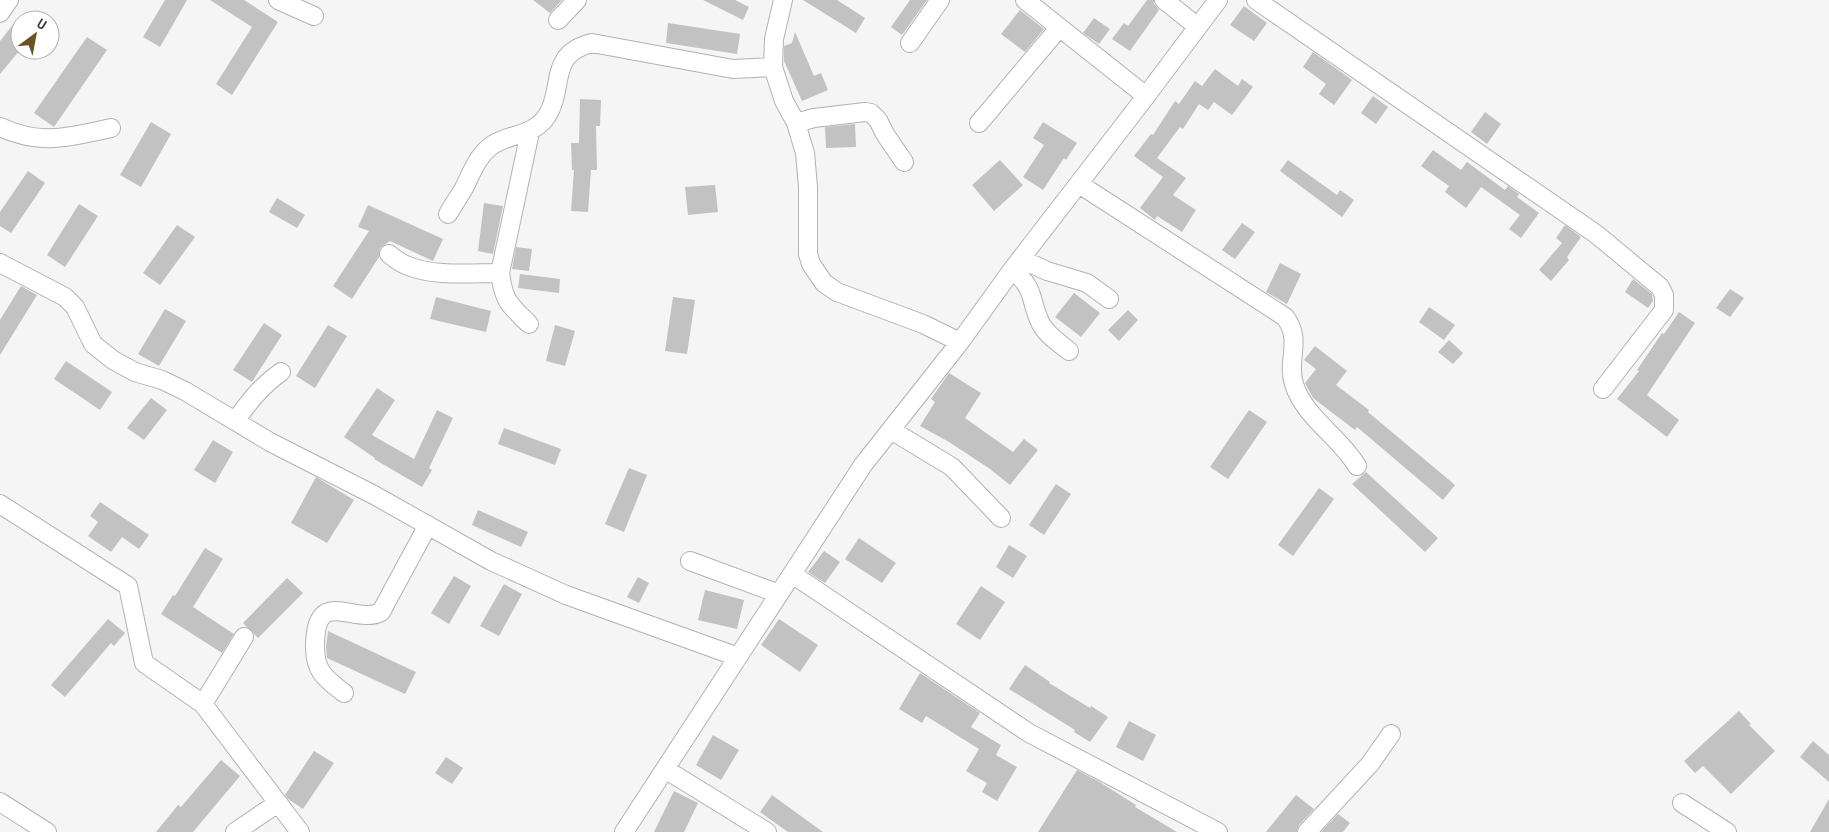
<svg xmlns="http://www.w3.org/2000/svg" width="1829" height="832" font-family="'Archivo Narrow',sans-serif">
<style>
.building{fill:#c2c2c3}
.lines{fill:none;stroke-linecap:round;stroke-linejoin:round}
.minor-casing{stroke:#b2b2b3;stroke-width:20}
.minor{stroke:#fff;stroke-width:18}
</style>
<rect width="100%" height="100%" fill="#f5f5f6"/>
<!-- building -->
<path class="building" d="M165 0H187L160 47 143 37Z
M210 0H244L278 22 232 95 216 84 252 27Z
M533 0H562L550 13Z
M703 0H735L749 7 743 20Z
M803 0H837L865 18 856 33Z
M910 0H927L902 35 891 27Z
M1147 0H1154V4L1159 10 1130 51 1112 39 1124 23 1128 26Z
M1244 6 1267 23 1254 41 1230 25Z
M1020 10 1044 29 1025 52 1001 34Z
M20 16V50L0 74V41Z
M1094 18 1110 29 1099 44 1083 33Z
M668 23 740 34 737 54 666 43Z
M795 32 814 76 821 73 828 90 802 101 784 61V46L792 43Z
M87 37 107 50 54 127 34 113Z
M1313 52 1352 80 1334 105 1319 94 1326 84 1303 67Z
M1215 69 1238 86 1242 79 1253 87 1232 115 1214 102 1208 110 1199 104 1183 129 1180 127 1157 158 1186 178 1173 195 1196 210 1182 232 1157 216 1155 220 1140 208 1163 177 1134 156 1151 134 1153 135 1175 101 1179 104 1195 81 1202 86Z
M1373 96 1388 107 1376 124 1361 113Z
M580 99 601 100 600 126H596L597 170H591L588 212 571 211 574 170H572L571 143H579Z
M1485 112 1501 124 1487 144 1471 132Z
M151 122 171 134 141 187 120 175Z
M1043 122 1077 143 1066 160 1064 158 1043 190 1023 177 1044 145 1033 138Z
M855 124 856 147 826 148 825 127Z
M1433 150 1461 170 1467 162 1505 190 1508 186 1519 194 1517 197 1539 213 1521 238 1509 229 1520 215 1481 187 1466 208 1445 192 1449 186 1421 166Z
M1000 160 1023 185 994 211 972 185Z
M1288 160 1337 195 1340 190 1354 200 1342 217 1280 171Z
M28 171 45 183 11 233 0 226V212Z
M715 185 718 212 688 215 685 187Z
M277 198 305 215 297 228 269 212Z
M484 203 503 206 493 254 478 251Z
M79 204 98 216 65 267 47 255Z
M368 205 443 239 433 261 390 241 380 248 379 257 352 299 333 286 369 231 358 227Z
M1242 223 1255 232 1235 259 1222 250Z
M177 225 195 237 160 285 143 273Z
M1565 225 1581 237 1567 257 1569 260 1551 281 1539 270 1562 243 1556 238Z
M516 247 532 249 529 271 512 269Z
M1280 263 1301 274 1287 304 1266 292Z
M520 274 560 279 559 293 518 288Z
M1633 279 1652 294 1653 301 1648 308 1625 292Z
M21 286 37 295 0 355V320Z
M1730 289 1744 298 1730 317 1716 308Z
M1074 293 1100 313 1081 337 1055 317Z
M436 297 491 311 486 332 430 319Z
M673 297 695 300 687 354 665 351Z
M1429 307 1455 325 1444 340 1419 322Z
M165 309 186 321 159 366 138 354Z
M1128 310 1138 320 1119 341 1108 330Z
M1679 312 1695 323 1647 395 1679 420 1667 437 1617 399 1639 371 1637 370 1662 333 1664 334Z
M264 323 282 335 252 382 233 370Z
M328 325 347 336 315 388 296 376Z
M555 325 575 331 565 366 546 361Z
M1449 340 1463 353 1453 364 1438 352Z
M1315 346 1347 371 1336 385 1369 410 1368 412 1455 485 1443 500 1357 427 1355 430 1313 398 1305 383 1316 369 1304 360Z
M66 361 112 392 100 410 54 379Z
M949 373 981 393 965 418 1013 452 1024 439 1038 450 1010 485 990 469 949 442 920 426 935 402 931 399Z
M377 388 395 400 372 435 414 459 437 410 453 418 429 468 432 470 422 487 374 459 375 458 344 437Z
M151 398 167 410 144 440 127 428Z
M1249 410 1267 422 1228 479 1210 467Z
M504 428 561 449 555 465 498 444Z
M213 440 233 452 215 483 194 470Z
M629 468 647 475 624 532 605 524Z
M1366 472 1438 538 1425 552 1352 484Z
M316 477 354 500 327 543 291 523Z
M1056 484 1071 494 1044 535 1029 525Z
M1319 488 1334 499 1293 556 1278 545Z
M100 502 149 535 139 549 122 537 111 552 88 536 98 522 90 516Z
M478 510 528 532 521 547 472 525Z
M859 538 896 563 882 583 845 559Z
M1009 545 1027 556 1013 578 996 567Z
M205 548 223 559 193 607 234 634 222 653 161 614 173 595 175 596Z
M824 551 840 562 825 583 808 572Z
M454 576 471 586 449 624 431 613Z
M638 577 649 583 639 603 627 597Z
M287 578 303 593 258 638 243 623Z
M504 584 522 594 499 636 480 626Z
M981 586 1005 602 980 640 956 624Z
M705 590 744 600 737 629 698 620Z
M108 619 125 633 114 646 111 643 65 697 51 685Z
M779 619 818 645 800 672 761 645Z
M328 631 416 672 405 694 327 658 326 647Z
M1025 665 1050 682 1049 683 1090 708 1091 706 1108 717 1090 742 1074 732 1075 730 1009 689Z
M920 673 980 713 971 727 1001 745 996 755 1017 767 997 801 982 792 987 783 966 771 979 749 926 716 922 723 899 709Z
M1739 711 1751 724 1749 725 1775 751 1731 794 1703 766 1695 773 1684 761Z
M1129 721 1156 735 1143 761 1116 747Z
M713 735 739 750 721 780 696 765Z
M1813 741 1829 755V782L1800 757Z
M314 751 334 763 303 809 288 799 285 795Z
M446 757 463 768 452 784 435 773Z
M221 760 240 776 193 832H156L178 805 181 807Z
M1077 770 1098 781 1136 805 1135 807 1177 832H1038Z
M674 791 698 803 684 832H654Z
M772 795 823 832H788L760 812Z
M1296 795 1314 809 1299 825 1297 832H1266Z
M1829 799V832H1810Z
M1338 814 1350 823 1343 832H1321Z"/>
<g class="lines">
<!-- minor casing -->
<g class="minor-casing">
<path id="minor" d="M278 0 314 16
M783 0 774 39 773 67 784 101 796 123 805 153 808 187V254L811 264 824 283 837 292 923 324 960 342
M1025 0 1146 96
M1164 0 1198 27
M1256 0 1596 234 1660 287 1664 295V310L1603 389
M0 13 9 0
M558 20 577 0
M910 43 940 0
M796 123 814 118 865 112 871 113 878 120 885 134 904 162
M979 123 1059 28
M0 127C41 146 69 137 111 128
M1079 184 1285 317C1303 341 1286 360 1294 384 1304 417 1340 437 1357 466
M448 214C453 205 459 197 464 188 472 172 478 154 494 144 513 133 533 136 547 116 565 88 547 54 592 43L733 69 773 67
M389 254C394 258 400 263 406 265 432 277 472 273 500 273L530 132
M1021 259 1047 271 1087 283 1109 299
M0 263 65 297 75 307 93 344 113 360 135 372 162 380 185 391 270 442 374 495 491 561 566 595 738 657
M1012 270C1037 289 1029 301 1041 324 1047 335 1059 343 1069 351
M500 273C504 302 509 304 529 324
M235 421C249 402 261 386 281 372
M891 430 952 467 1001 518
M0 504 128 586 144 663 203 704 300 832
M690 561 779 594
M792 574 1029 733 1218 832
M344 693C326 679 315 672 315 647 315 584 354 626 381 612L428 525
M203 704 244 637
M665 769 767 832
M0 802 47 832
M1682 803 1727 832
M235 832 278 803
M624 832 863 465 960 342 1012 270 1140 104 1218 0
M1307 832 1370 764 1391 734"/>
</g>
<!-- minor -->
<use href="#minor" class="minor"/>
</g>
<!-- north arrow -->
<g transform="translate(35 35) rotate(32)"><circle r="24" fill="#ffffff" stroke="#b0b0b0"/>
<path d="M0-4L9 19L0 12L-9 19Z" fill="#6c5124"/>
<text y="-8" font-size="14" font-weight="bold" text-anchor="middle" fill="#3a3a3a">U</text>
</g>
</svg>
